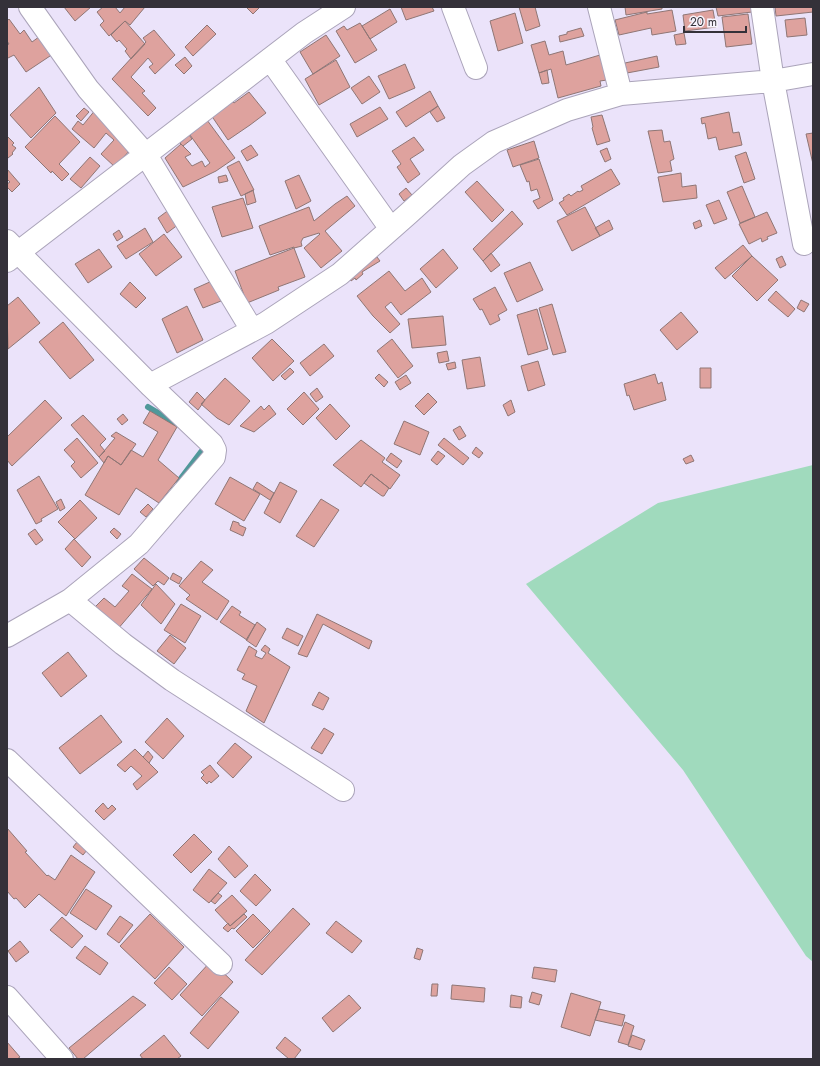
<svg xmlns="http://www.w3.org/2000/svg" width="820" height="1066" font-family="Jost,sans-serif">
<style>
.green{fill:#a0dabd}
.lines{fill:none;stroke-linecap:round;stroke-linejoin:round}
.stream{stroke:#50989a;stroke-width:6}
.building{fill:#dea29e;stroke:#8f7675}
.street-casing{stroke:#aba4ba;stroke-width:24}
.street{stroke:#fff;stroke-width:22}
</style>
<rect width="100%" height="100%" fill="#ebe3fa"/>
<!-- green -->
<path class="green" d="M813 465V962L806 956 683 770 526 584 658 503Z"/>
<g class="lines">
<!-- stream -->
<path class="stream" d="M148 407 177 424
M179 481 201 452"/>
</g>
<!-- building -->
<path class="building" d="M64 7H91L75 21Z
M103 7H115L120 13 125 7H145L130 25 125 21 109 36 100 25 104 21 97 12Z
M246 7H260L253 14Z
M401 7H432L434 11 406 20Z
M519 7H535L540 26 526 31Z
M625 7H662V9L626 15Z
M716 7H751L752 12 718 16Z
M775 7H813V12L776 16Z
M390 9 397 22 370 39 362 26Z
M672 10 676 31 652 35 651 28 619 35 615 20 647 12V14Z
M713 10 716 27 685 31 683 15Z
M515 13 523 43 498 51 490 21Z
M748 14 752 44 726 47 722 17Z
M805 18 807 35 787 37 785 20Z
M9 19 20 34 24 30 32 42 43 34 56 52 26 72 14 55 8 58 7 57V45L9 44 7 41V21Z
M125 21 145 44 131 59 125 51 127 49 119 40 117 42 111 35Z
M360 23 377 50 355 63 336 31 344 26 347 30Z
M207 25 216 34 193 56 185 47Z
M581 28 584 36 560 42 559 36 567 34V32Z
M154 30 175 55 155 74 149 67 153 64 148 58 131 77 145 91 142 93 156 108 148 116 112 79 146 42 143 38Z
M684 33 686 44 676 45 674 35Z
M326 35 340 56 313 74 300 52Z
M545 41 549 55 563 51 566 65 600 55 607 80 600 81 601 86 558 98 551 69 539 73 531 45Z
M657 56 659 67 627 73 625 63Z
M185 57 192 66 184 74 175 65Z
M336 60 350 87 319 105 305 79Z
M405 64 415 88 389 99 378 76Z
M547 70 549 83 542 84 539 73Z
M369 76 380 92 362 104 351 88Z
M39 87 56 113 31 138 10 115Z
M430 91 438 106 406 127 396 112Z
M249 92 266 113 250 125 228 140 211 115 231 100 234 103Z
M438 106 445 118 437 122 430 112Z
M380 107 388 119 357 137 350 124Z
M84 108 89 112 81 121 76 116Z
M96 109 130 150 115 167 101 154 114 140 106 133 94 148 72 129 78 121 83 125Z
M729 112 733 133 739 132 742 145 719 150 716 137 708 139 705 123 702 124 701 118Z
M602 115 610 141 597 145 592 128 593 127 591 117Z
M55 116 80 142 59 164 69 174 62 181 52 171 51 173 25 147Z
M207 120 235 158 216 171 183 187 165 158 181 144 191 154 185 157 192 166 202 161 205 167 210 163 190 135Z
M662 130 664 142 670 141 674 159 670 161 672 171 658 173 648 131Z
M813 133V164L806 134Z
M189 135 192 139 183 146 180 143Z
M7 136 14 143 12 145 16 148 12 153 13 154 8 158 7 157Z
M414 137 424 150 410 159 420 174 408 183 397 167 401 164 392 151Z
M534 141 539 158 513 167 507 150Z
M251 145 258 155 247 161 241 151Z
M607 148 611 159 605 162 600 151Z
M746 152 755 179 744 183 735 156Z
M90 157 100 166 81 188 70 179Z
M539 159 553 200 538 209 533 201 540 198 537 189 531 191 529 181 527 182 520 165Z
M239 161 254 190 241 196 227 167Z
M7 169 20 184 12 192 7 187V184L10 182 7 179Z
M611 169 620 184 567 215 559 203 564 200 563 198 569 194 571 196 578 191 579 192 583 190 581 186Z
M681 173 682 187 696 185 697 198 663 202 658 177Z
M226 175 228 181 219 183 218 177Z
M299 175 311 201 296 209 285 181Z
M477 181 504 210 492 222 465 192Z
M742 186 755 217 740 223 727 192Z
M406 188 412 195 404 201 399 194Z
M253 190 256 202 247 205 245 194Z
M347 196 355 206 325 231 342 251 321 268 304 248 320 234 319 233 303 238 301 242 302 246 294 248V247L270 255 259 226 309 207 314 221 335 204Z
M243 198 253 228 222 237 212 207Z
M719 200 727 219 714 224 706 205Z
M585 207 600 236 572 251 557 221Z
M170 209 179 224 167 233 158 218Z
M512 211 523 224 483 261 473 249Z
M767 212 777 233 767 237 768 239 762 242 761 238 749 244 739 224Z
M609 220 613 229 600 236 595 228Z
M700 220 702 226 695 229 693 223Z
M145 228 153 242 126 259 117 246Z
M119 230 123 237 117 241 113 234Z
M164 234 182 257 156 276 139 254Z
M743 245 752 256 725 279 715 268Z
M294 248 305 277 278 287 279 290 247 303 235 271Z
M99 249 112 267 88 283 75 264Z
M443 249 458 268 436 288 420 269Z
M491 253 500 265 491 272 483 261Z
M752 256 778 280 757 301 732 276Z
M782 256 786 265 780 268 776 259Z
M377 257 380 261 362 272 363 274 356 280 355 278 351 281 347 277Z
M530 262 543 290 517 302 504 273Z
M389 271 405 291 422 278 431 292 401 315 391 302 385 307 400 324 390 333 373 316 357 296Z
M212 281 221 301 203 308 194 289Z
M130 282 146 298 136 308 120 294Z
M495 287 507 310 498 315 500 320 490 325 482 309 480 310 473 299Z
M776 291 795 309 788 317 768 300Z
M18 297 40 323 8 349 7 306Z
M801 300 809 304 804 312 797 308Z
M552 304 566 352 553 355 539 308Z
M187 306 203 340 177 353 162 319Z
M537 309 548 349 528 355 517 315Z
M681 312 698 332 677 350 660 330Z
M443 316 446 345 412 348 408 319Z
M63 322 94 360 70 379 39 342Z
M272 339 294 361 273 381 252 358Z
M392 339 413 366 398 378 377 351Z
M324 344 334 356 310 376 300 363Z
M447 351 449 361 439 363 437 353Z
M480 357 485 386 467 389 462 360Z
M538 361 545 385 528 391 521 366Z
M455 362 456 368 448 370 446 364Z
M290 368 294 372 285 380 281 376Z
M700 368H711V388H700Z
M379 374 388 382 384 387 375 378Z
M655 374 658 384 662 382 666 400 634 410 629 395 627 396 624 384Z
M406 375 411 383 400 390 395 382Z
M225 378 250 401 229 425 217 418 201 404Z
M317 388 323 397 316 402 310 394Z
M197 392 205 400 198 410 189 402Z
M304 392 319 409 303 425 287 409Z
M428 393 437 402 424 415 415 406Z
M45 400 62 418 12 466 7 460V437Z
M511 400 515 412 508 416 503 405Z
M330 404 350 426 336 440 316 418Z
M269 405 276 414 254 432 240 426 261 406 264 410Z
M150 411 177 427 158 460 179 478 159 503 136 488 119 515 85 495 108 456 121 465 131 450 143 457 158 432 143 423Z
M123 414 128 420 122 425 117 419Z
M83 415 106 439 100 445 105 451 99 457 71 425Z
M404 421 429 432 420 455 394 444Z
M460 426 466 436 459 440 453 430Z
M116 432 136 444 121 465 108 456 104 463 99 457 115 438 111 436Z
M77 438 98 463 81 478 71 466 75 462 64 450Z
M444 438 469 458 463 465 438 445Z
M361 440 385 458 382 462 400 475 390 489 371 474 361 487 333 465Z
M476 447 483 453 479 458 472 453Z
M438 451 445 456 437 465 431 460Z
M391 453 402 461 397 468 386 460Z
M691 455 694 461 686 464 683 459Z
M371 474 389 488 384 496H382L364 483Z
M39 476 58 509 41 519 42 521 36 524 17 490Z
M230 477 260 494 244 521 215 504Z
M257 482 274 493 270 500 253 489Z
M280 482 297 491 280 523 264 513Z
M61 499 65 508 60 511 56 502Z
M321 499 339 510 314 547 296 536Z
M80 500 97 518 75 539 58 522Z
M148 504 153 509 146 517 140 512Z
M233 521 239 523V525L246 528 243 536 230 530Z
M114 528 121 534 117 539 110 532Z
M35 529 43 540 36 545 28 534Z
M74 539 91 557 82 567 65 549Z
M144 558 169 578 164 585 158 581 153 586 134 569Z
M201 561 213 570 202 582 229 601 217 620 186 599 190 595 179 586Z
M173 573 182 578 179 584 170 579Z
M132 574 152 589 117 630 93 609 104 598 115 607 129 591 122 586Z
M156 584 175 604 161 624 141 605Z
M181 604 201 616 185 643 164 630Z
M232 606 241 612 239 615 255 625 247 640 220 622Z
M317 614 372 641 369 649 323 624 307 657 298 654Z
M257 622 266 629 256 647 246 640Z
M287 628 303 636 298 646 282 638Z
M170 635 186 648 174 664 157 651Z
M265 645 270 649 268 653 290 667 264 723 246 711 257 686 242 679 245 674 237 670 249 646 257 651 255 656 262 659 266 653 261 650Z
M68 652 87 676 61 697 42 673Z
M319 692 329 698 323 710 312 705Z
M101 715 122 742 80 774 59 748Z
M167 718 184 736 163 759 145 742Z
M324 728 334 734 322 754 311 748Z
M235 743 252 757 233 778 217 763Z
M135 749 158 772 137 790 133 784 142 776 131 766 125 772 117 765Z
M148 751 153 757 149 763 143 757Z
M210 765 219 776 211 783 209 781 207 784 201 778 204 775 201 772Z
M103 803 108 809 112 805 116 809 104 820 95 811Z
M7 828 27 851 25 852 47 876 48 875 55 880 71 855 95 872 66 916 39 894 25 908 16 898 14 899 7 891Z
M194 834 212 852 191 873 173 855Z
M77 842 87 850 83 855 73 847Z
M229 846 248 866 235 878 218 859Z
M209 869 227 883 209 903 193 890Z
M255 874 271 890 256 906 240 891Z
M86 889 112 906 96 930 70 913Z
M218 893 222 896 215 904 211 901Z
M232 895 247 911 230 926 215 910Z
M293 908 310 924 262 975 245 960Z
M150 914 184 947 155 979 120 946Z
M244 914 247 917 234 929 232 928 228 932 223 928 228 923 230 926Z
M253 914 270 931 253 948 236 931Z
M120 916 133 925 119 943 107 934Z
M62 917 83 936 72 948 50 930Z
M336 921 362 941 352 953 326 933Z
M20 941 29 952 16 962 8 951Z
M85 946 108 963 100 975 76 958Z
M417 948 423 950 420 960 414 958Z
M211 961 233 982 202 1016 180 995Z
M169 967 187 984 172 1000 154 983Z
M534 967 557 970 555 982 532 978Z
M432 984H438L437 996H431Z
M452 985 485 988 484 1002 451 999Z
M532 992 542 995 539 1005 529 1002Z
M571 993 601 1002 590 1036 561 1027Z
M349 995 361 1008 333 1032 322 1018Z
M511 995 522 997 521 1008 510 1007Z
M133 996 146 1005 83 1059H78L69 1048Z
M221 997 239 1012 208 1049 190 1033Z
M599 1009 625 1015 622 1026 595 1020Z
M625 1022 634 1026 628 1045 618 1042Z
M164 1035 181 1056 177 1059H143L140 1055Z
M632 1035 645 1040 641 1050 628 1046Z
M285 1037 301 1050 294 1059H289L276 1048Z
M7 1042 20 1057 17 1059H7Z"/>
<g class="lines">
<!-- street casing -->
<g class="street-casing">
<path id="street" d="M30 7 88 89 146 155 252 330
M453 7 476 68
M599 7 621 94
M762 7 773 81 804 244
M270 59 391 229
M7 241 150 385 212 444 215 450 214 457 139 544 70 600 7 636
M7 261 304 33 344 7
M150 385 266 323 340 274 408 214 462 165 494 142 567 110 621 94 773 81 813 74
M70 600 123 644 172 680 343 790
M7 760 221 964
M7 997 62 1059"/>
</g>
<!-- street -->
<use href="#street" class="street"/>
</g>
<!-- border -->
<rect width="820" height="1066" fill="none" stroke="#343139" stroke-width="16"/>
<!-- scale -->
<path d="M684 26v6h62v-6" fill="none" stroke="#343139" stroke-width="2"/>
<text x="690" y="26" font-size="12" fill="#343139" stroke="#f6f3fc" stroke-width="3" paint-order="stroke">20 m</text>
</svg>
